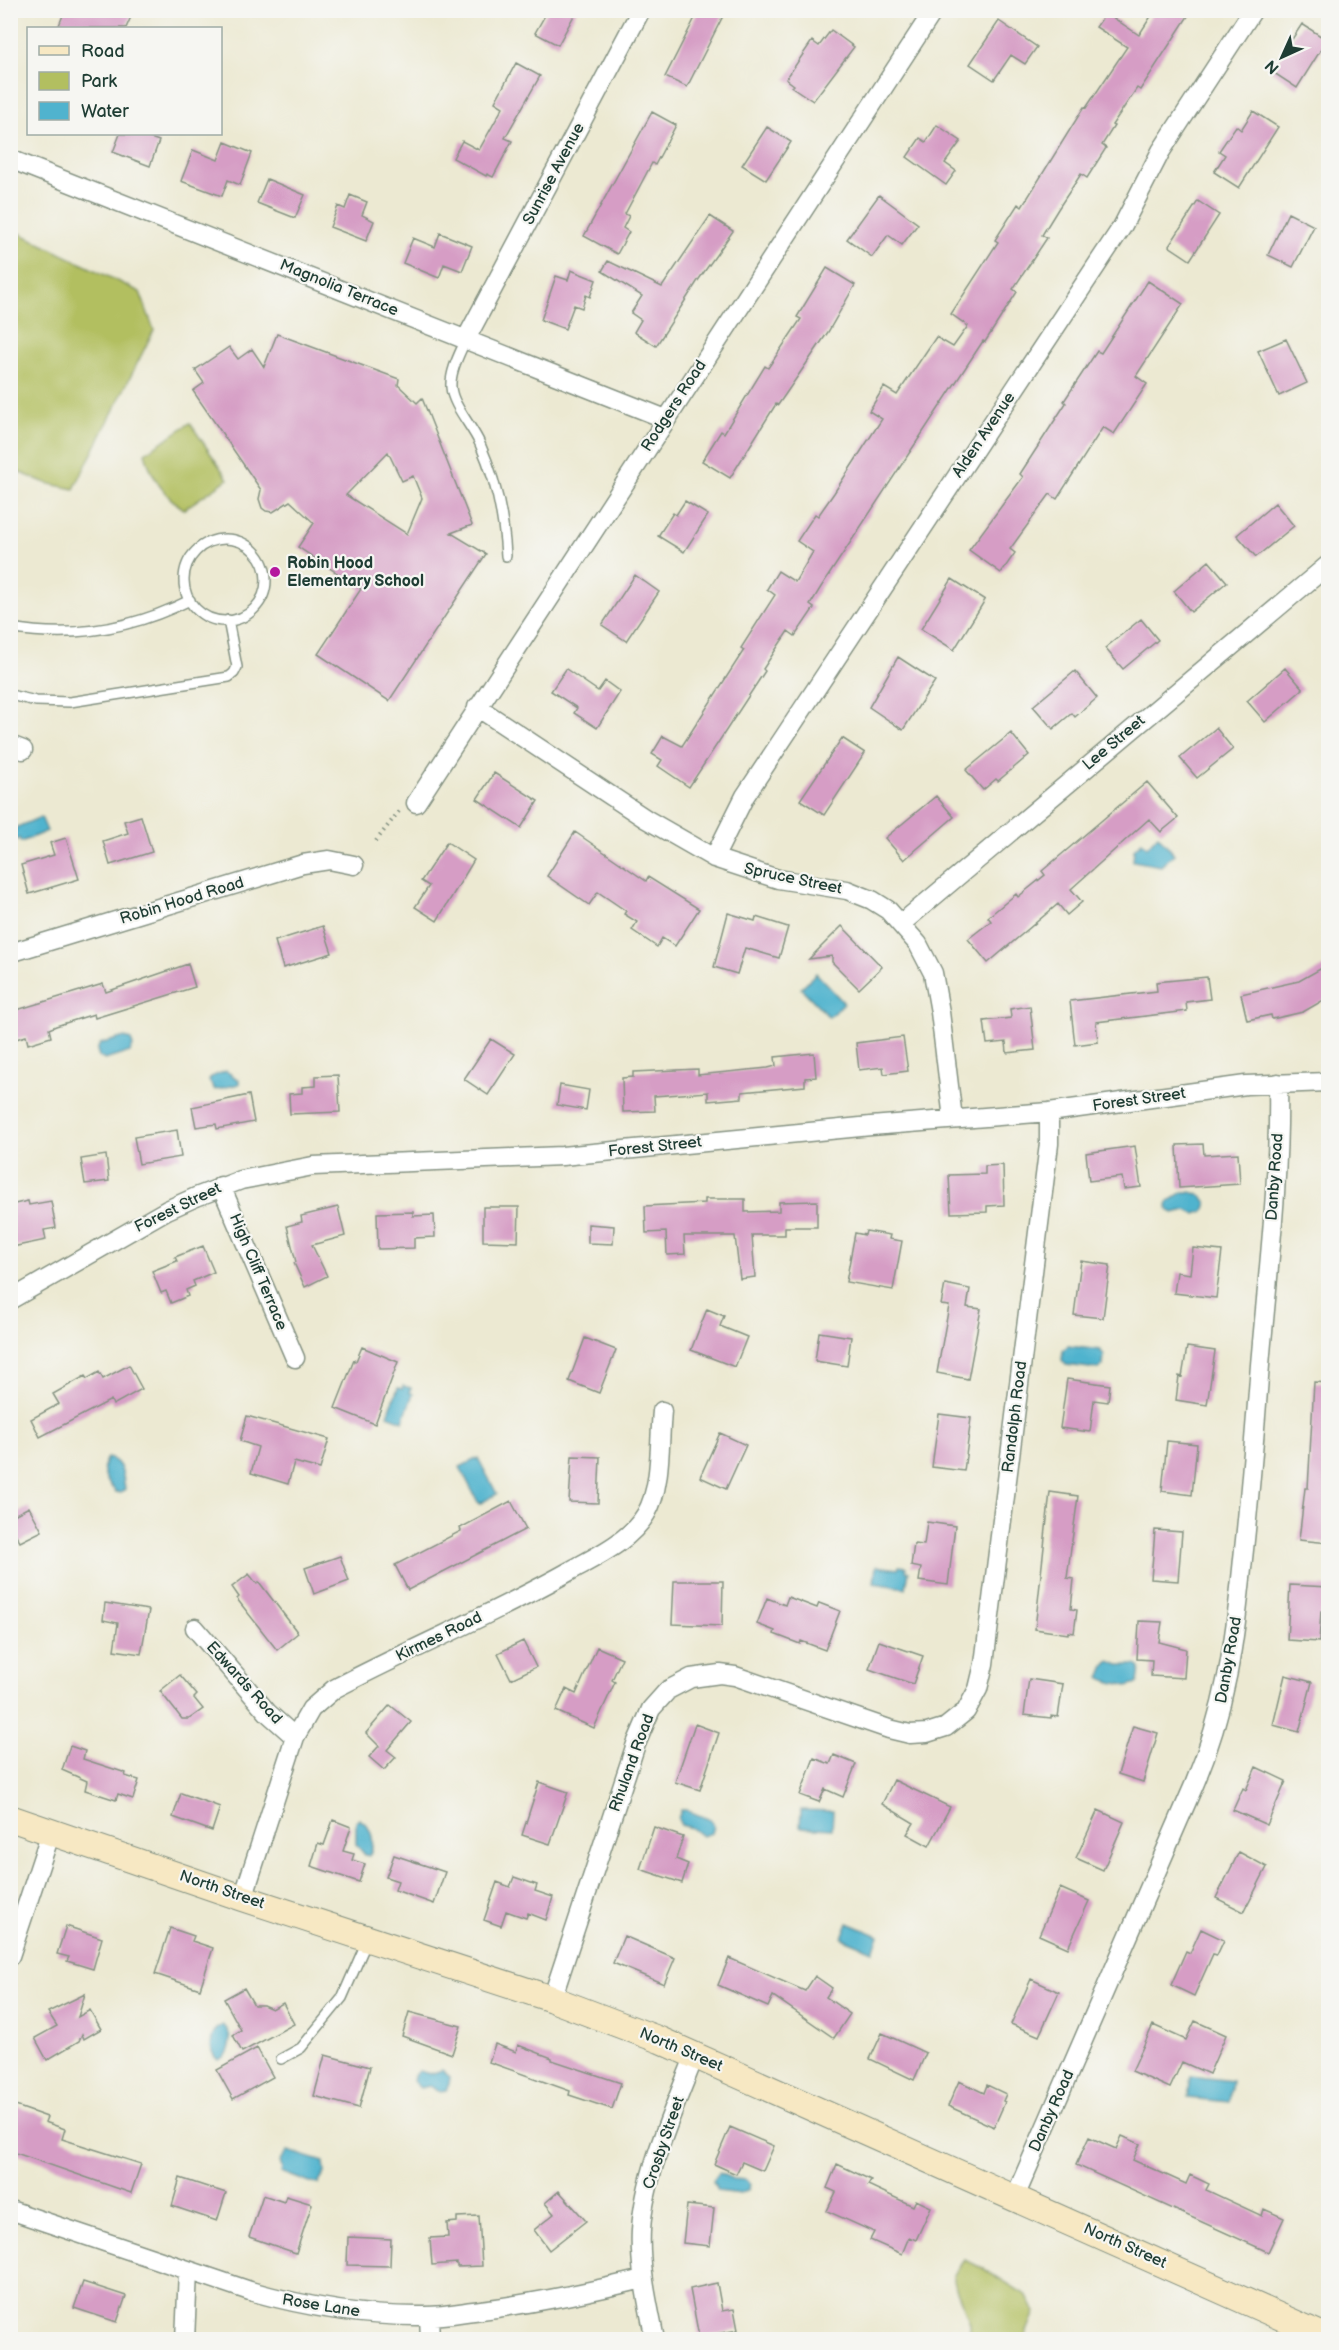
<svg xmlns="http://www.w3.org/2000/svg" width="1339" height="2350" font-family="'Balsamiq Sans',sans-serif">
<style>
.green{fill:#b2bf60;stroke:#687e4a;stroke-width:1.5}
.water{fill:#50b3ce;stroke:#387881;stroke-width:1.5}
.building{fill:#d69dc5;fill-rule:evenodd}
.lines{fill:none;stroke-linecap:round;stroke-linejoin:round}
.lane-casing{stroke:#869383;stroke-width:12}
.street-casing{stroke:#869383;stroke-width:21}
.secondary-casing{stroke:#869383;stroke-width:28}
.path{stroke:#869383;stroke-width:4;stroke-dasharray:1.5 4.5;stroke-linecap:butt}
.lane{stroke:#fff;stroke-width:9}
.street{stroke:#fff;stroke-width:18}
.secondary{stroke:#f7e8c3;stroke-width:26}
.poi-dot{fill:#b5179e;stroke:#f6f6f2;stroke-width:2}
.labels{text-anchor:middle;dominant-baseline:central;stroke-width:4.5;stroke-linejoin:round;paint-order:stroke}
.street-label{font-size:16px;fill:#1f3d34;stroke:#f6f6f2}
.poi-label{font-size:16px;font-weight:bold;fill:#1f3d34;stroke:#f6f6f2;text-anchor:start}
</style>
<rect width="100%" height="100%" fill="#f6f6f2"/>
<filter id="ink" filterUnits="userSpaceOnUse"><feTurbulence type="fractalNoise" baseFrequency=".0167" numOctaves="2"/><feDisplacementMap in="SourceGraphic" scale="12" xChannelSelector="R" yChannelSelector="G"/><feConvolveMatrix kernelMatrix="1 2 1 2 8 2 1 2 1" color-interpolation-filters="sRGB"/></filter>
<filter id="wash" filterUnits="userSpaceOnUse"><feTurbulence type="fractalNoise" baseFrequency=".008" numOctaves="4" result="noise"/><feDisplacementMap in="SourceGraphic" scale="24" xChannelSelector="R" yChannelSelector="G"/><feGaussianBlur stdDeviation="1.35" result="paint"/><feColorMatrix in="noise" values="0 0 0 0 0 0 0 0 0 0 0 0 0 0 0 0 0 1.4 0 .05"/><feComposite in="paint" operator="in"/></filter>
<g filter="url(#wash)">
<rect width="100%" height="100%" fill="#ece9d2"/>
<!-- green -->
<path class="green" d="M11 229 140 292 154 330 74 489 46 483 11 469Z
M190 423 228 479 184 509C164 496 151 476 145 453Z
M964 2260 981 2267 1026 2295 1035 2312 1024 2339H970V2323L953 2281V2275Z"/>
<!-- water -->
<path class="water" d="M41 817 47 831 21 842 19 838 16 840 13 833 16 832 15 828Z
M1158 835 1174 854 1161 866 1133 861 1134 849 1142 842 1147 847Z
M816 973 844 1003 829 1017 801 988Z
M125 1037 131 1040 133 1046 130 1052 105 1060 99 1057 97 1050 100 1044Z
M226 1071 239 1080V1084L215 1090 209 1081 211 1077Z
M1183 1192C1192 1191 1202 1194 1207 1203L1204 1211 1196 1214 1186 1210 1174 1213 1169 1211 1167 1206 1169 1201Z
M1068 1346 1100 1350 1104 1355 1103 1365 1098 1369 1066 1365 1062 1360 1063 1350Z
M403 1386 411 1388 409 1392 413 1394 403 1421 388 1415 398 1388 402 1389Z
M107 1458C123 1460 123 1476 125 1489L121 1493 116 1492C107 1483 99 1470 107 1458Z
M478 1458 497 1494 479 1504 460 1467Z
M876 1566 898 1569 899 1566 907 1567 906 1571H909L906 1588 874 1583Z
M1110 1661 1119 1665H1136L1140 1668 1138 1683 1127 1686C1119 1683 1105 1682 1100 1677 1104 1672 1102 1666 1110 1661Z
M681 1810H686L711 1820 714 1826 712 1833 702 1836 692 1828 681 1825 678 1819Z
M801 1810 833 1811 832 1829 800 1827Z
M359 1819C372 1826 376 1843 369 1856L365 1855 356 1844V1822Z
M848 1923 879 1936 873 1951 842 1938Z
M223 2025C234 2033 231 2055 218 2060 207 2051 210 2030 223 2025Z
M442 2070 450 2077 449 2084 446 2090 440 2091 429 2086 420 2088 413 2081 414 2075 419 2071 430 2074Z
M1191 2076 1232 2081 1229 2102 1188 2098Z
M288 2151 324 2162 325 2173 318 2184 310 2183 281 2172 282 2168 280 2161Z
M719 2173 733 2179 747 2180 750 2184 748 2190 740 2194 717 2191 713 2181Z"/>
<g id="blocks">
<!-- building -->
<path class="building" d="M65 10H134L126 28H58Z
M548 10H577L558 45 535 33Z
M699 10H726L687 87 665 77Z
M1155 10H1192L1140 90 1137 88 1112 125 1114 126 1102 145 1106 148 1087 178 1081 174 1058 209 1042 235 1047 238 1013 289 1017 292 985 342 983 341 821 587 810 605 814 608 795 636 788 631 763 669 765 671 689 787 658 766 662 760 652 754 663 736 682 746 744 650 741 648 775 595 767 589 778 571 795 582 813 552 797 541 815 514 818 516 834 493 882 419 869 411 884 387 897 395 936 337 953 347 968 326 951 314 998 242 995 240 1018 204 1022 207 1084 107 1086 108 1127 47 1096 27 1106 13 1139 35Z
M999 21 1037 47 1025 64 1011 55 994 80 970 64Z
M1302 24 1327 40 1297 88 1271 71Z
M831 30 854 47 813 101 792 87 794 85 786 79 812 41 819 46Z
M516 63 540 76 505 138 512 141 493 177 487 174 486 176 453 158 462 141 479 150 503 107 495 102Z
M1253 111 1278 127 1239 188 1214 172 1225 155 1219 151 1236 126 1241 130Z
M652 112 676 125 655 165 652 163 625 214 629 216 623 228 629 232 617 254 584 236Z
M937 125 961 141 945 163 956 171 946 185 907 157 920 138 926 142Z
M767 127 791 142 766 180 742 165Z
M120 134H139L159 141 150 166 113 152Z
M225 142 252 153 240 185 228 180 222 196 181 181 193 150 218 160Z
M267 179 305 195 295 218 257 203Z
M350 195 367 202 362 215 374 221 366 241 330 227 338 206 345 209Z
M879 195 918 224 902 245 888 235 872 257 847 239Z
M1198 201 1219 215 1190 260 1169 246Z
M1288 213 1314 226 1293 267 1268 255Z
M710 216 733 231 697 282 656 346 634 332 641 320 631 313 642 296 602 271 608 261 662 287Z
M440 233 472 246 462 271 444 264 439 278 403 263 413 238 435 247Z
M827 268 855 285 828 332 778 405 776 404 730 478 702 461 721 431 724 433 765 366 768 368 801 319 797 317Z
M571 270 596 280 590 297 586 295 582 308 574 305 565 329 541 320 556 276 568 280Z
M1148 281 1183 304 1136 376 1147 384 1114 434 1103 427 1057 499 1050 494 1010 549 1015 553 1001 573 969 550 1023 477 1020 474 1066 403 1064 401 1097 351 1101 353Z
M277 334 399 379 398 385 417 403 422 398 472 525 451 533 486 554 389 701 318 654 361 589 298 547 314 523 290 501 273 512 266 511 262 508 259 499 261 490 193 391 204 383 195 370 229 347 238 359 252 349 264 367ZM388 452 402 481 413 476 422 498 407 534 346 495Z
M1286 339 1307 383 1279 396 1258 351Z
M685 501 708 515 684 552 658 536 673 513 676 515Z
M1275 503 1294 526 1256 557 1237 535Z
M1209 561 1227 582 1191 612 1174 591Z
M635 575 659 592 626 641 602 625Z
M952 579 985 600 954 650 921 629Z
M1141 619 1158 640 1123 669 1105 648Z
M898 657 935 681 903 730 869 707Z
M1285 668 1303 689 1265 722 1247 701Z
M566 669 598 691 605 681 620 692 597 728 574 713 577 708 551 691Z
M1075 671 1097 698 1075 717 1072 713 1053 729 1033 706Z
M1216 728 1233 749 1197 778 1180 758Z
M1011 733 1029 755 998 781 996 779 983 790 966 770Z
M842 738 865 753 824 815 800 800Z
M494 773 538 801 521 828 477 799Z
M1147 782 1178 818 1161 832 1149 819 1071 889 1082 902 1067 915 1058 904 988 963 968 939 991 921 988 917 1016 894 1018 897 1045 875 1042 871Z
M936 796 954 817 904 860 885 838Z
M141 816 152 852 110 865 103 841 128 833 124 821Z
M575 832 646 881 648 877 699 909 675 946 662 938 657 947 632 930 637 922 624 914 626 911 598 892 589 905 547 876Z
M66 838 79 879 29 894 21 865 54 855 50 843Z
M447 842 474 860 437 921 415 907 429 886 421 881Z
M728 913 755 921 756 917 788 927 779 958 745 948 737 974 714 967Z
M323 926 332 953 283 968 275 941Z
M842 926 882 967 859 989 832 962V956L809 959Z
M188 964 195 987 95 1018 94 1014 56 1026 49 1029 51 1037 28 1044 26 1036 16 1039 10 1019V1012L103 984 106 992Z
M1329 964V997L1303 1012 1272 1019 1271 1015 1247 1020 1241 994 1299 981Z
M1207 977 1210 999 1186 1002 1187 1011 1096 1022 1098 1042 1075 1045 1070 1001 1157 991 1156 982Z
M1030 1006 1035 1050 1007 1053 1006 1042 987 1044 984 1021 1011 1018 1010 1009Z
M903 1037 908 1071 884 1074 883 1067 859 1070 856 1043Z
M491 1039 515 1054 488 1095 464 1079Z
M814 1053 816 1077 805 1078V1086L742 1092V1098L708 1101V1092L654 1096 655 1111 623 1112 622 1078 633 1077V1072L698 1069V1075L768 1068 776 1066 775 1057Z
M338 1075 340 1112 290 1114 289 1094 302 1093V1087L316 1086V1076Z
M560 1085 589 1090 586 1110 557 1105Z
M249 1095 254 1122 217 1129 216 1124 196 1127 192 1107Z
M177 1130 181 1157 139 1164 134 1137Z
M1203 1144 1204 1155 1238 1153 1240 1184 1179 1188 1177 1145Z
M1135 1146 1141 1187 1124 1189 1122 1177 1089 1181 1086 1153Z
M106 1155 109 1181 85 1184 81 1159Z
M1003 1165 1004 1205 987 1206V1212L951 1213 949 1175 985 1174V1166Z
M705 1199H745V1212L779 1211V1202L817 1201V1227H785V1235H752L755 1277 740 1279 735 1236H684L685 1254 667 1255 666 1232 646 1233 645 1206 705 1203Z
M28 1201 29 1205 51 1201 56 1228 44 1230 46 1240 12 1247 10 1205Z
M338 1207 345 1236 312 1245 327 1276 305 1287 294 1263 296 1262 287 1226 302 1222 301 1216Z
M483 1207H519L518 1242 483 1241Z
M413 1212V1216L434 1215 435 1237 414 1238V1248L378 1249 377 1213Z
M588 1224 614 1226 613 1244 588 1243Z
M866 1231 890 1235 889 1239 902 1241 893 1290 846 1282 855 1233 865 1235Z
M203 1246 214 1272 193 1281 195 1286 186 1290 188 1296 171 1303 166 1291 161 1293 152 1271 177 1261 175 1257Z
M1193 1248 1222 1251 1216 1298 1174 1293 1177 1272 1190 1274Z
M1081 1261 1110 1265 1103 1318 1074 1315Z
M945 1284 970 1289 967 1307 981 1309 968 1379 937 1373 949 1306 941 1305Z
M707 1309 724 1316 720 1326 747 1337 735 1367 691 1350Z
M819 1332 851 1337 847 1366 815 1361Z
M585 1338 616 1350 599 1393 569 1381Z
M362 1347 398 1362 375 1424 335 1408 354 1360 356 1361Z
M1187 1347 1215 1351 1207 1405 1176 1400 1179 1376 1182 1377Z
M129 1365 142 1389 113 1405 111 1400 40 1437 31 1419 59 1404 53 1394 85 1376 87 1379 99 1372 103 1379Z
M1067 1379 1110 1385 1108 1402 1094 1400 1090 1432 1060 1428Z
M1314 1382 1329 1383V1543L1299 1540 1305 1488H1308Z
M939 1414 971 1418 964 1471 932 1467Z
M247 1416 329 1439 320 1469 294 1462 288 1484 251 1473 258 1447 240 1441Z
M720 1433 746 1445 726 1489 700 1477Z
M1167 1441 1197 1444 1192 1495 1162 1491Z
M572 1456 600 1457 598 1503 569 1502Z
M1050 1492 1078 1496 1067 1578 1074 1579 1071 1609 1077 1610 1074 1633 1068 1632V1634L1035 1629Z
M511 1501 526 1529 408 1590 395 1565 461 1531 460 1528Z
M29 1507 42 1531 20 1542 10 1524V1517Z
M927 1522 955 1526 948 1585 919 1581 921 1568 911 1566 914 1544 924 1545Z
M1155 1530 1182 1532 1178 1581 1151 1579Z
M340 1556 349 1581 314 1594 305 1568Z
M249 1574 257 1584 259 1582 298 1633 277 1650 237 1599 239 1597 232 1587Z
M674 1581H723L722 1626 672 1624Z
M1290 1585 1329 1587V1612L1321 1611 1319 1642 1287 1640Z
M788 1597 817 1608 819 1603 840 1611 825 1650 801 1641 800 1644 774 1634 775 1631 757 1624 767 1598 785 1605Z
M105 1603 149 1610 141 1654 114 1650 118 1623 103 1620Z
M1139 1621 1162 1622 1159 1642 1186 1649 1184 1678 1151 1676 1152 1660 1137 1659Z
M523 1641 536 1667 511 1679 498 1653Z
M879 1641 923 1656 913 1684 869 1669Z
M597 1647 622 1658 612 1680 615 1682 594 1728 556 1711 566 1689 576 1694Z
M180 1675 197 1695 194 1698 203 1709 189 1719H182L160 1691Z
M1285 1675 1312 1682 1299 1732 1273 1725Z
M1029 1679 1063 1684 1058 1717 1051 1716V1718L1024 1715Z
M390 1705 411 1722 387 1750 396 1757 384 1770 369 1757 379 1746 366 1733Z
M695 1724 719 1733 700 1790 675 1782Z
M1133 1726 1158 1733 1143 1782 1118 1774Z
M70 1746 85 1751 83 1759 126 1773 125 1776 139 1780 133 1799 118 1794 116 1800 85 1790 87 1781 62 1770Z
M834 1755 856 1764 843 1797 825 1789 819 1802 800 1795 814 1758 830 1764Z
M1256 1767 1286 1781 1267 1825 1233 1810 1243 1788 1246 1790Z
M894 1780 950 1807 929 1846 907 1834 914 1823 882 1804Z
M539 1782 568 1792 550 1844 522 1835Z
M181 1793 220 1807 212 1831 173 1817Z
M1098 1810 1124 1822 1103 1870 1076 1858Z
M333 1820 351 1827 343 1851 354 1854 352 1860 365 1864 359 1882 311 1866 318 1843 324 1845Z
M654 1827 683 1837 676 1859 688 1864 682 1883 640 1869Z
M1239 1852 1267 1867 1244 1912 1216 1898Z
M394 1855 445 1872 434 1904 395 1890 398 1881 386 1877Z
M514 1877 537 1885 535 1891 553 1897 546 1920 528 1913 526 1918 506 1911 501 1926 484 1920 497 1882 510 1887Z
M1060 1888 1089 1901 1068 1948 1039 1935Z
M66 1926 102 1938 93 1969 67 1961 69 1957 57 1954Z
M170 1928 194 1936 192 1941 213 1948 200 1989 155 1974Z
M1201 1929 1224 1940 1217 1955 1213 1954 1194 1996 1171 1985 1186 1951 1190 1953Z
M624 1936 675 1958 664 1984 613 1963Z
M729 1958 805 1991 815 1976 832 1988 826 1997 850 2014 834 2038 773 1996 768 2007 718 1985Z
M1031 1979 1059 1992 1039 2036 1011 2024Z
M244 1988 254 2005H263L272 2009 283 2003 294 2024 242 2052 233 2035 241 2030 224 1999Z
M85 1994 78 2017 90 2010 101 2029 84 2039 82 2034 79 2041 47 2060 35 2038 57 2026 48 2012Z
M409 2012 461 2026 452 2054 402 2036Z
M1195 2021 1226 2035 1209 2074 1182 2062 1170 2088 1132 2071 1153 2025 1186 2040Z
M882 2033 926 2053 914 2080 870 2059Z
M495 2044 516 2052 518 2045 552 2058V2060L621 2083 612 2109 569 2095 570 2091 489 2062Z
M257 2048 273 2077 233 2099 217 2070Z
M325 2055 370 2067 359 2108 314 2096Z
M959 2081 984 2093 987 2085 1006 2094 1003 2101 1005 2102 994 2127 948 2106Z
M10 2104 47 2117 45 2122 65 2129 62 2139 141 2164 131 2193 10 2151Z
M730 2127 774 2146 763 2171 742 2162 736 2174 714 2164Z
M1122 2136 1140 2144 1133 2160 1186 2184 1190 2175 1209 2184 1206 2190 1262 2216 1264 2209 1284 2218 1268 2252 1076 2165 1089 2137 1116 2149Z
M837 2164 871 2180 868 2185 913 2206 916 2200 931 2207 916 2240 909 2237 902 2254 870 2240 874 2232 827 2211 836 2192 827 2188Z
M180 2178 226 2193 217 2221 172 2206Z
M559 2191 586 2221 549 2250 534 2230 554 2214 545 2203Z
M263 2195 284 2202 286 2196 312 2204 296 2253 249 2237Z
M687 2205 714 2208 710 2246 683 2243Z
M479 2216 482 2266 457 2267V2263L432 2265 430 2238 448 2237 447 2223 457 2222V2217Z
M348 2237 391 2239 390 2266 347 2265Z
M83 2282 126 2296 117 2322 74 2308Z
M717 2283 722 2311 734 2309 738 2330 699 2337 690 2289Z"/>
</g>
</g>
<g filter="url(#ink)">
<use href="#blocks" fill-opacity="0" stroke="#869383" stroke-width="1.5"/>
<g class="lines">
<!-- lane casing -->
<g class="lane-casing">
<path id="lane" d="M466 339C460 353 450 371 451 387 452 405 473 427 480 444 496 480 504 517 506 556
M184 580a41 41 0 1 1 82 0a41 41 0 1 1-82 0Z
M10 628C74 639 133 629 190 600
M10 695 36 701 70 702 229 677 234 673 237 667 228 620
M281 2059 301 2048 342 1998 367 1941"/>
</g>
<!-- street casing -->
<g class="street-casing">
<path id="street" d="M10 159 666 419
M466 339 641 10
M477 707 646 819 714 858 778 879 847 890 872 900 888 910 918 944 933 973 940 1012 953 1119
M10 745 23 750
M416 803 934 10
M714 858 745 796 1122 227 1161 151 1253 10
M902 923 1328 565
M10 953 303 864 329 860 354 865
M221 1186 295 1358
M10 1300 167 1210 196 1197 241 1180 313 1166 562 1156 871 1126 1049 1112 1246 1085 1328 1082
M195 1628 268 1713 295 1737
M243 1898 295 1737 311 1709 334 1689C412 1648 494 1614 570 1571 597 1556 630 1541 646 1514 662 1487 659 1442 662 1411
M10 1956 51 1832
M552 1999 636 1744 651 1709 668 1690 691 1678 720 1674 735 1676 889 1729 910 1734 927 1733 946 1727 966 1711 978 1689 984 1664 1049 1144V1112
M1015 2197 1194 1785C1226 1709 1235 1641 1243 1559 1250 1495 1255 1430 1260 1365 1268 1271 1280 1177 1278 1083
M10 2210 250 2291C307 2307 367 2317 426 2316 445 2316 463 2312 481 2310 536 2303 589 2292 643 2279
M429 2316 430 2340
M185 2340 188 2271
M655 2340C648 2303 639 2267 641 2230 644 2175 675 2106 695 2055"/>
</g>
<!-- secondary casing -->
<g class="secondary-casing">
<path id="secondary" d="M10 1818 243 1898 552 1999 660 2040 1328 2338"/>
</g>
<!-- path -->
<path class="path" d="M376 841 400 810"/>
<!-- lane -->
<use href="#lane" class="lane"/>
<!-- street -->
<use href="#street" class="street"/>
<!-- secondary -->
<use href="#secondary" class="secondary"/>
</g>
</g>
<!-- markers -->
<circle class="poi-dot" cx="275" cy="572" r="6"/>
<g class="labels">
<!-- street labels -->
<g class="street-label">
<text transform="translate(554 174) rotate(-62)">Sunrise Avenue</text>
<text transform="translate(339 288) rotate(22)">Magnolia Terrace</text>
<text transform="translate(674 406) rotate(-57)">Rodgers Road</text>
<text transform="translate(984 435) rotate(-56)">Alden Avenue</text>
<text transform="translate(1114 743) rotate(-40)">Lee Street</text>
<text transform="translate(793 879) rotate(12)">Spruce Street</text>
<text transform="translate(182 901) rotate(-17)">Robin Hood Road</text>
<text transform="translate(1139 1100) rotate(-8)">Forest Street</text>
<text transform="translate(655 1147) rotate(-6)">Forest Street</text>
<text transform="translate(1275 1177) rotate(-86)">Danby Road</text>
<text transform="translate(178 1208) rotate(-26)">Forest Street</text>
<text transform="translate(258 1272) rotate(67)">High Cliff Terrace</text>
<text transform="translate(1015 1417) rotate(-83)">Randolph Road</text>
<text transform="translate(439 1637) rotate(-26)">Kirmes Road</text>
<text transform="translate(1229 1660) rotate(-80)">Danby Road</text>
<text transform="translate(244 1683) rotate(48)">Edwards Road</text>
<text transform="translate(632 1763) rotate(-70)">Rhuland Road</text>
<text transform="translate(222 1890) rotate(19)">North Street</text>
<text transform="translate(681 2050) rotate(23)">North Street</text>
<text transform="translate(1052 2111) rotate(-66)">Danby Road</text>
<text transform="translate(664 2143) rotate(-71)">Crosby Street</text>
<text transform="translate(1125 2246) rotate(24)">North Street</text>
<text transform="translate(321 2306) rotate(9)">Rose Lane</text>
</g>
<!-- poi labels -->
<g class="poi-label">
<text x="287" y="563">Robin Hood<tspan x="287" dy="18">Elementary School</tspan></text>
</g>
</g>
<!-- margin -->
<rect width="1339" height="2350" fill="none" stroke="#f6f6f2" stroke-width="36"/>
<!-- legend -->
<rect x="27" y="27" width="195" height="108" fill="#f6f6f2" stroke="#a0aca6" stroke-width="1.5"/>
<rect x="39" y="46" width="30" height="9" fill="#f7e8c3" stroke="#a0aca6" stroke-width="1.5"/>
<text x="81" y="57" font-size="18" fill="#1f3d34">Road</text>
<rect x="39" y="72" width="30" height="18" fill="#b2bf60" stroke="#a0aca6" stroke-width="1.5"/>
<text x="81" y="87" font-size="18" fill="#1f3d34">Park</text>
<rect x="39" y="102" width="30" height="18" fill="#50b3ce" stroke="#a0aca6" stroke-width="1.5"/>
<text x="81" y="117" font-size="18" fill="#1f3d34">Water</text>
<!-- north arrow -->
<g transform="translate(1282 57) rotate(225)" stroke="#f6f6f2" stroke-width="4.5" paint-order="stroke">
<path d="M0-4.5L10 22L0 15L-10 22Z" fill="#1f3d34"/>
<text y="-9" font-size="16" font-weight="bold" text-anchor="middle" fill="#1f3d34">N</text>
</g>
</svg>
